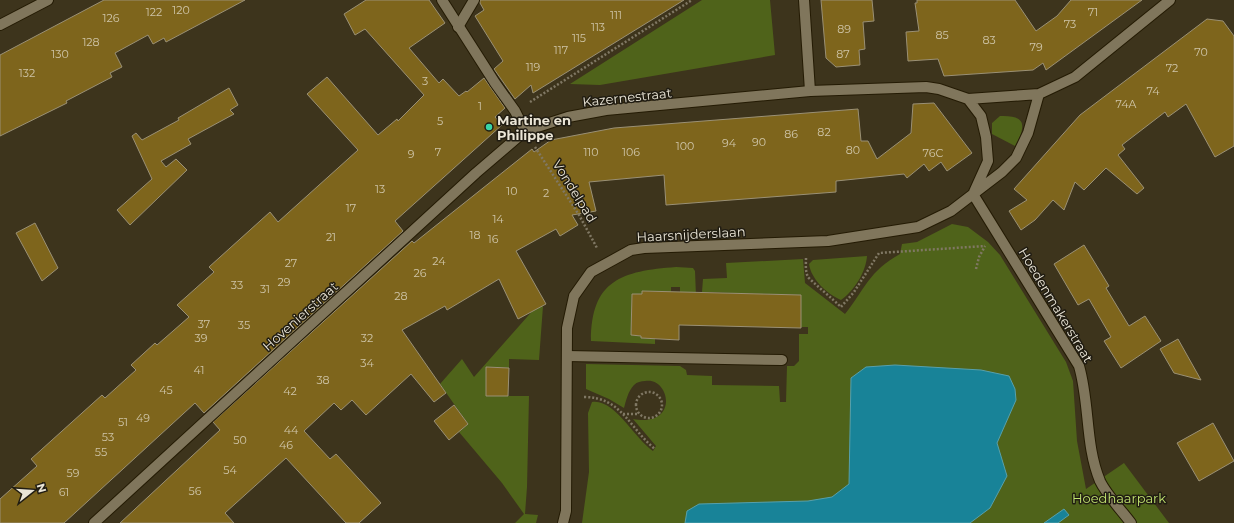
<svg xmlns="http://www.w3.org/2000/svg" width="1234" height="523" font-family="Montserrat,sans-serif">
<style>
.green{fill:#4f631a}
.water{fill:#188398;stroke:#57a0ab}
.building{fill:#7e651c;stroke:#9a9075}
.lines{fill:none;stroke-linecap:round;stroke-linejoin:round}
.lane-casing{stroke:#241b04;stroke-width:12}
.street-casing{stroke:#241b04;stroke-width:12}
.secondary-casing{stroke:#241b04;stroke-width:12}
.path{stroke:#807864;stroke-width:2.5;stroke-dasharray:2 2;stroke-linecap:butt}
.lane{stroke:#80765c;stroke-width:10}
.street{stroke:#80765c;stroke-width:10}
.secondary{stroke:#80765c;stroke-width:10}
.poi-dot{fill:#39d4a5;stroke:#201c12;stroke-width:1.5}
.labels{text-anchor:middle;dominant-baseline:central;stroke-width:3;stroke-linejoin:round;paint-order:stroke}
.number-label{font-size:11px;fill:#cfc5a8}
.street-label{font-size:13px;fill:#eae5d6;stroke:#201c12}
.poi-label{font-size:13px;font-weight:bold;fill:#eae5d6;stroke:#201c12;text-anchor:start}
.park-label{font-size:13px;fill:#c1e370;stroke:#201c12}
</style>
<rect width="100%" height="100%" fill="#3d341c"/>
<!-- green -->
<path class="green" d="M702 0H770L775 55 600 85 570 84Z
M1000 116C1027 115 1026 126 1015 146L992 134V123Z
M952 224 968 227 988 242 1000 255 1066 362 1073 381 1077 441 1086 489 1124 463 1169 523H582L589 472 588 413 592 402C614 398 635 439 653 451L656 446 633 419C680 428 670 376 645 381 641 381 637 382 634 385 628 391 626 401 624 408L609 399 586 389V364L680 366 686 370 687 375 712 376V385L779 386 780 402H786L787 366H794L799 361V334H808V327H800L801 295 702 292 703 279 727 278 726 263 803 259 805 283 845 314C865 289 869 271 900 254L902 244 917 242Z
M867 256C866 272 854 291 841 300 827 294 811 279 809 264L813 260Z
M676 267 693 268 695 271 696 296 680 292V287H671V296L669 292 642 291V294H632L631 335 641 336V338L655 339V344L591 341C591 280 622 271 676 267Z
M543 306 539 360 509 359V368L487 367 486 396H529L527 487 525 514 538 515 536 523H515L524 514 502 483 459 432 468 424 440 384 462 359 474 377 535 308Z"/>
<!-- water -->
<path class="water" d="M895 365 981 370 1009 376 1015 389 1016 400 997 443 1007 476 990 508 970 523H685L687 511 699 504 808 501 832 497 849 484 851 378 866 367Z
M1064 509 1069 515 1058 523H1044Z"/>
<!-- building -->
<path class="building" d="M104 0H245L166 42 164 38 153 44 148 35 115 53 122 67 110 73 112 77 66 101 67 103 0 136V55Z
M366 0H429L445 23 409 48 439 83 443 79 459 96 466 91 467 92 484 78 505 108 495 117 502 125 395 221 403 231 204 413 195 403 64 523H0V499L37 466 31 459 102 395 105 398 136 370 131 365 155 343 157 345 189 317 177 305 214 272 209 267 270 212 278 222 358 150 307 94 327 77 378 135 397 119 398 121 424 95 365 29 355 35 344 14Z
M480 0H684L533 93 531 85 515 99 494 69 503 61 475 16 484 10 480 3Z
M821 0H872L874 21 863 22 865 49 859 50 860 65 836 67 826 58Z
M917 0H1015L1036 31 1057 16 1071 0H1142L1046 70 1043 63 1033 70 944 76 938 59 908 61 906 32 919 31 915 3H917Z
M1207 19 1223 21 1234 36V146L1215 157 1186 104 1168 117 1165 112 1122 145 1125 149 1118 155 1144 188 1137 194 1106 168 1084 190 1075 182 1064 210 1053 200 1035 220 1021 230 1009 211 1027 200 1014 189 1080 115Z
M229 88 238 105 230 110 234 114 188 139 191 144 161 161 166 167 176 159 187 170 130 225 117 210 152 179 132 136 136 133 142 140 179 120 178 118Z
M934 103 972 153 947 171 941 162 929 171 924 164 907 178 904 174 836 181V192L666 205 664 175 589 182 596 211 572 215 578 225 560 236 556 229 516 251 546 304 518 319 499 279 447 310 445 306 402 330 446 393 434 402 411 374 366 415 352 400 341 410 334 403 304 431 330 459 336 454 381 503 359 523H346L286 458 225 513 234 523H120L220 430 213 422 412 241 414 243 532 149 534 152 551 140 614 128 858 109 861 141H868L877 159 911 133 913 104Z
M35 223 58 268 42 281 16 233Z
M1084 245 1109 286 1106 288 1129 326 1145 316 1161 341 1121 368 1104 341 1111 337 1089 299 1078 305 1054 264Z
M642 291 801 295V328L679 325V340L641 338V336L631 335 632 294H642Z
M1178 339 1201 380 1174 373 1160 349Z
M486 367 509 368 508 396H486Z
M454 405 468 424 449 440 434 421Z
M1213 423 1234 461 1199 481 1177 443Z"/>
<g class="lines">
<!-- lane casing -->
<g class="lane-casing">
<path id="lane" d="M804 0 810 91
M458 27 474 0
M567 356 782 360"/>
</g>
<!-- street casing -->
<g class="street-casing">
<path id="street" d="M442 0 495 83 515 111 525 131
M968 99 981 116 986 137 988 161 974 192
M973 194 1079 366C1090 404 1085 445 1100 481 1106 494 1122 511 1131 523
M94 523 476 173 525 131 568 117 606 110 810 91 926 87 939 89 968 99 1039 94 1075 77 1170 0
M563 523 566 511 567 328 574 296 591 272 631 250 644 248 828 241 918 227 951 211 1002 172 1016 158 1028 133 1039 94"/>
</g>
<!-- secondary casing -->
<g class="secondary-casing">
<path id="secondary" d="M0 25 48 0"/>
</g>
<!-- path -->
<path class="path" d="M530 102 692 0
M535 147 579 215 597 248
M806 258C806 264 805 271 808 277 810 280 835 301 841 307L854 292 879 253 985 246
M976 269 979 257 985 246
M636 405a13 13 0 1 1 26 0a13 13 0 1 1-26 0Z
M584 397C622 397 629 428 655 449
M623 414H638"/>
<!-- lane -->
<use href="#lane" class="lane"/>
<!-- street -->
<use href="#street" class="street"/>
<!-- secondary -->
<use href="#secondary" class="secondary"/>
</g>
<!-- markers -->
<circle class="poi-dot" cx="489" cy="127" r="4"/>
<g class="labels">
<!-- number labels -->
<g class="number-label">
<text x="181" y="10">120</text>
<text x="154" y="12">122</text>
<text x="1093" y="12">71</text>
<text x="616" y="15">111</text>
<text x="111" y="18">126</text>
<text x="1070" y="24">73</text>
<text x="598" y="27">113</text>
<text x="844" y="29">89</text>
<text x="942" y="35">85</text>
<text x="579" y="38">115</text>
<text x="989" y="40">83</text>
<text x="91" y="42">128</text>
<text x="1036" y="47">79</text>
<text x="561" y="50">117</text>
<text x="1201" y="52">70</text>
<text x="60" y="54">130</text>
<text x="843" y="54">87</text>
<text x="533" y="67">119</text>
<text x="1172" y="68">72</text>
<text x="27" y="73">132</text>
<text x="425" y="81">3</text>
<text x="1153" y="91">74</text>
<text x="1126" y="104">74A</text>
<text x="480" y="106">1</text>
<text x="440" y="121">5</text>
<text x="824" y="132">82</text>
<text x="791" y="134">86</text>
<text x="759" y="142">90</text>
<text x="729" y="143">94</text>
<text x="685" y="146">100</text>
<text x="853" y="150">80</text>
<text x="438" y="152">7</text>
<text x="591" y="152">110</text>
<text x="631" y="152">106</text>
<text x="933" y="153">76C</text>
<text x="411" y="154">9</text>
<text x="380" y="189">13</text>
<text x="512" y="191">10</text>
<text x="546" y="193">2</text>
<text x="351" y="208">17</text>
<text x="498" y="219">14</text>
<text x="475" y="235">18</text>
<text x="331" y="237">21</text>
<text x="493" y="239">16</text>
<text x="439" y="261">24</text>
<text x="291" y="263">27</text>
<text x="420" y="273">26</text>
<text x="284" y="282">29</text>
<text x="237" y="285">33</text>
<text x="265" y="289">31</text>
<text x="401" y="296">28</text>
<text x="204" y="324">37</text>
<text x="244" y="325">35</text>
<text x="201" y="338">39</text>
<text x="367" y="338">32</text>
<text x="367" y="363">34</text>
<text x="199" y="370">41</text>
<text x="323" y="380">38</text>
<text x="166" y="390">45</text>
<text x="290" y="391">42</text>
<text x="143" y="418">49</text>
<text x="123" y="422">51</text>
<text x="291" y="430">44</text>
<text x="108" y="437">53</text>
<text x="240" y="440">50</text>
<text x="286" y="445">46</text>
<text x="101" y="452">55</text>
<text x="230" y="470">54</text>
<text x="73" y="473">59</text>
<text x="195" y="491">56</text>
<text x="64" y="492">61</text>
</g>
<!-- street labels -->
<g class="street-label">
<text transform="translate(627 97) rotate(-6)">Kazernestraat</text>
<text transform="translate(575 191) rotate(58)">Vondelpad</text>
<text transform="translate(691 234) rotate(-3)">Haarsnijderslaan</text>
<text transform="translate(1056 305) rotate(59)">Hoedenmakerstraat</text>
<text transform="translate(300 316) rotate(-42)">Hovenierstraat</text>
</g>
<!-- poi labels -->
<g class="poi-label">
<text x="497" y="120">Martine en<tspan x="497" dy="15">Philippe</tspan></text>
</g>
<!-- park labels -->
<g class="park-label">
<text x="1119" y="498">Hoedhaarpark</text>
</g>
</g>
<!-- north arrow -->
<g transform="translate(32 491) rotate(73)" stroke="#201c12" stroke-width="3" paint-order="stroke">
<path d="M0-3L7 15L0 10L-7 15Z" fill="#eae5d6"/>
<text y="-6" font-size="11" font-weight="bold" text-anchor="middle" fill="#eae5d6">N</text>
</g>
</svg>
